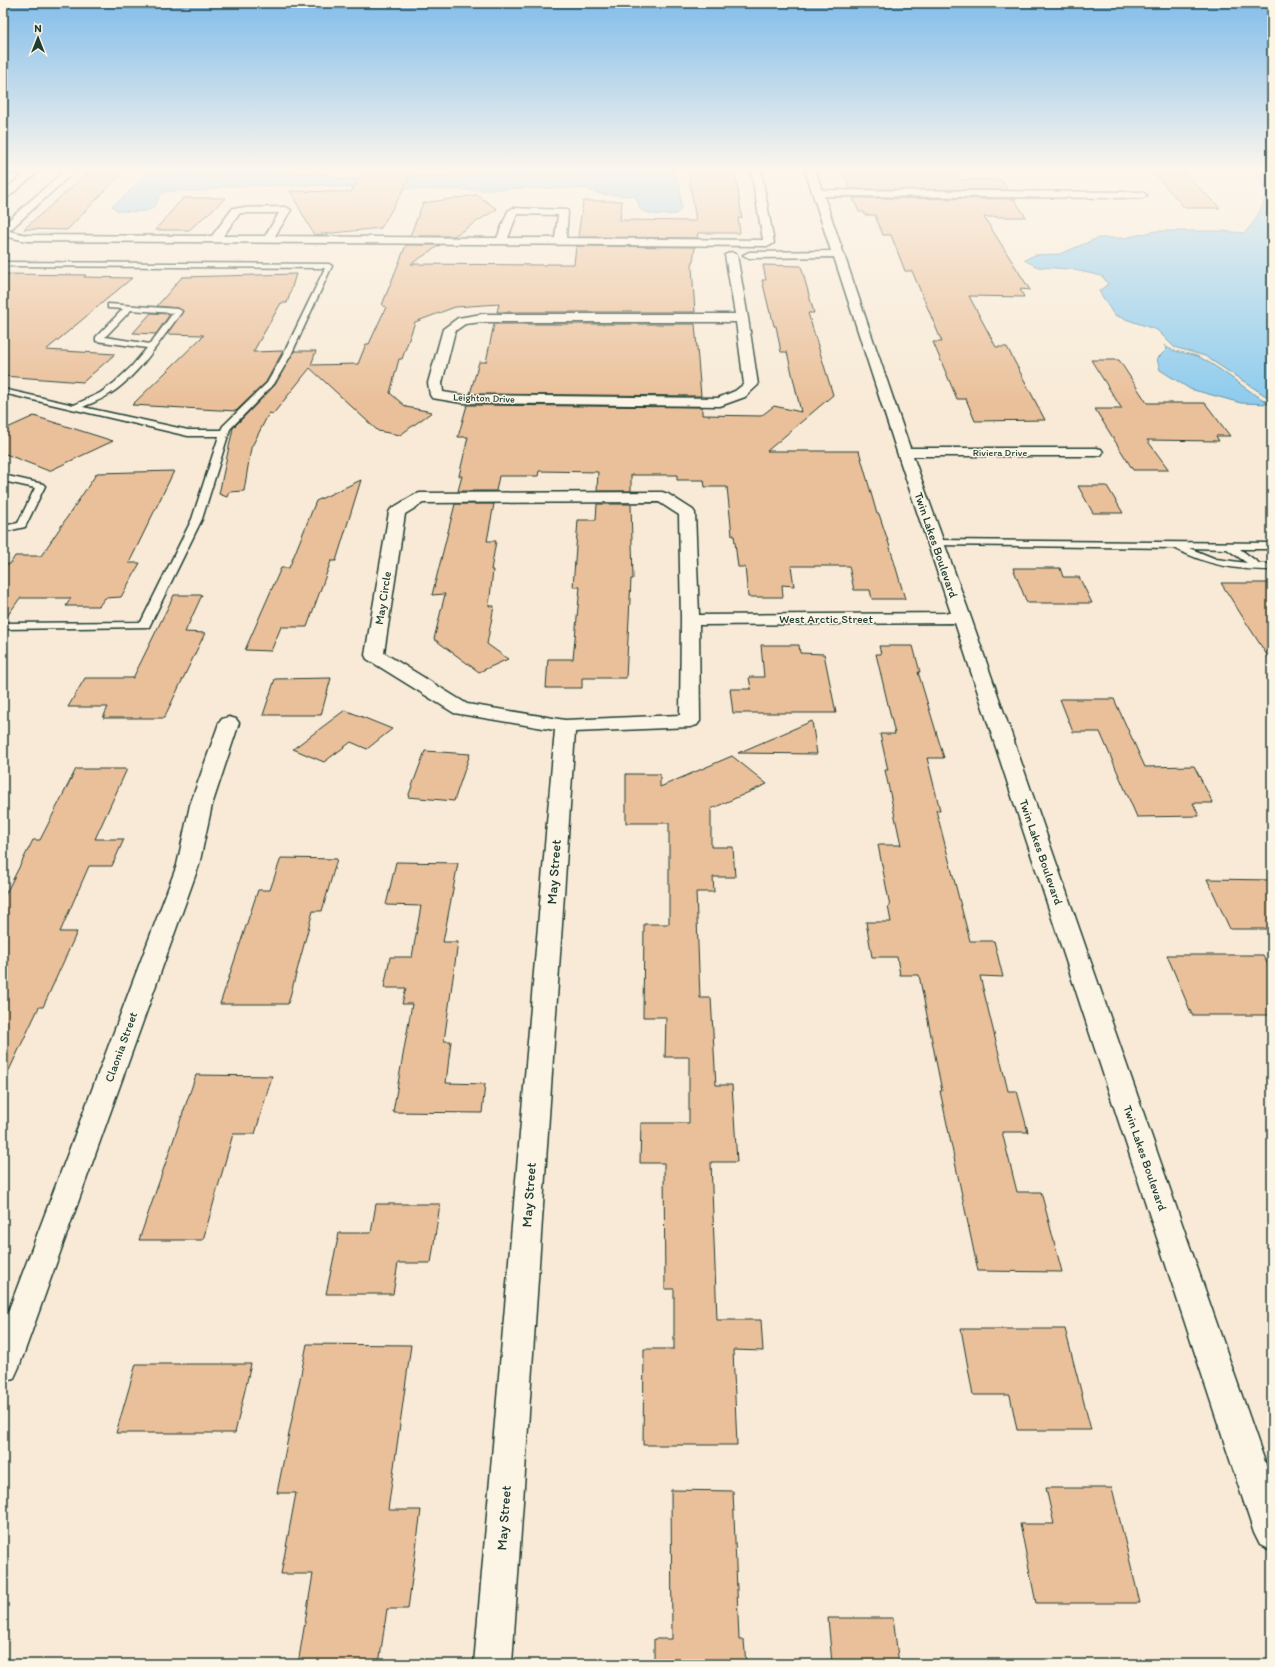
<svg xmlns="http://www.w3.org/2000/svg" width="1275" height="1667" font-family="Itim,sans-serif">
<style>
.water{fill:#8dcbee;stroke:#6192a4}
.building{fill:#eac09a;stroke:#1f3d34}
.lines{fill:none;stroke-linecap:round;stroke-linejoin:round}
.lane-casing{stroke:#1f3d34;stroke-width:3}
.street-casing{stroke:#1f3d34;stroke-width:3}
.lane{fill:#fcf5e5;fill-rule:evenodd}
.street{fill:#fcf5e5;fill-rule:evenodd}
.labels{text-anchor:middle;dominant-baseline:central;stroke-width:3;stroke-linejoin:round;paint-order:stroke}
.far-street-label{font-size:10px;fill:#1f3d34;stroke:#fcf5e5}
.street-label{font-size:12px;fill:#1f3d34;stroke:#fcf5e5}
.near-street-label{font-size:14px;fill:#1f3d34;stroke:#fcf5e5}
</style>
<rect width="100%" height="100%" fill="#f8ead6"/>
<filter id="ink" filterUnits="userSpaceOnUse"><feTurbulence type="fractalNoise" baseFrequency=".025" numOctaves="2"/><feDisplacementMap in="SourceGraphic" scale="8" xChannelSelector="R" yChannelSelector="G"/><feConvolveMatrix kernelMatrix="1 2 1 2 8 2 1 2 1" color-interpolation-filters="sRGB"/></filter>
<g filter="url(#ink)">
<!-- water -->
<path class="water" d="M150 170H290L293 173H321L340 179 476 174 477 170H672L680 187 681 209 676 214C664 215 650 216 640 209L637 199 634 196 598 194 588 189 574 188H524L489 190 352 188 323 185 239 186H225L204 191H168L160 195C158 198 158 201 156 204 150 215 128 211 118 211L112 206 123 198Z
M1253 170H1272V400L1205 356 1174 347 1157 330 1114 315 1099 291 1108 284 1102 276 1070 269 1038 267 1024 260 1035 255 1060 254 1098 238H1124L1156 231H1219L1244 233C1256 222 1261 209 1267 194Z
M1164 345C1173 354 1190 352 1201 358 1226 371 1246 391 1271 404L1241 403 1190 389 1160 370 1157 359 1167 349Z"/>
<!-- building -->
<path class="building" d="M91 170H125L67 230 24 229Z
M364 170H413L401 194 381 228 314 235 290 191 351 192Z
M688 170H735L742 218H738L740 233H698L697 238 578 237 583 201H622L620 220 696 221Z
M842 170 954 171 960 180H1001L1008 190 850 189Z
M1151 170H1181L1220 208H1185Z
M477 195 497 209 454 236H410L423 203Z
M183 198H226L189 230H155Z
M853 198 1014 199 1026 217H984L1030 290 1020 289 1024 297 969 296 996 347H1007L1045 420 975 421 966 399H957L933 342H942L912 271H905L891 235H883L875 215H865L864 212H859Z
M406 245H440L411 264 545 265 546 264H574L576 246 695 247 692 267 695 312H497L499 304 455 307 415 322 402 359H399L390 393 406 407 432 412 400 435 378 431 310 368 273 414 269 413 251 448 244 491 229 492 227 497 219 494 233 428 275 385 294 351H316L311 365 358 364 366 344H369L386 307 382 305Z
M763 265 801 266 814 313H808L833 395 767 451H859L877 514H879L889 544 905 599H872L870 590H854L849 566H791L794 586 782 585 783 597H748L745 567H738L734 535H732L727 487H705L704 480H677V475H631V491H597L598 472 539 471 538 476H499L496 491H458L462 476H459L468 437H458L467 405 702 407V415L761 416 774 406 801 412 787 352H781L776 326H774L771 313H770L762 280H766Z
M3 274 86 275 84 277 132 278 46 350 115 354 83 382 3 376Z
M296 274 287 303H281L253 352 283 351 266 382 236 411 132 405 204 335 167 334 183 311 178 308 157 306 182 277Z
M151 313 170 314 156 334 133 333Z
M494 324H695L701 396 470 394 479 362H486Z
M1091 360H1119L1147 403H1205L1230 436H1216L1219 441 1147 440 1169 470H1133L1095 409H1122Z
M34 416 113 441 49 471 3 453V430Z
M174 471 129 563H140L121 597 105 598 99 606H66L71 598H20L3 622V564H10L15 556H41L97 473Z
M361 480 336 561H331L307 627H281L271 651 245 650 281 568H289L316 501Z
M1078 486H1107L1123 513H1093Z
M455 504H494L487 541H496L491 570H493L489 606H494L487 644 508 659 479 672 434 639 445 594 432 595Z
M597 504H631L633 579H631L626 678H582V688H546L548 659H573L580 587H573L578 520H596Z
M1013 568H1060L1063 577H1079L1092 603H1027Z
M1221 583H1272V663Z
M174 595H202L185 632 205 633 164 718H103L108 707H68L85 678H133Z
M761 645H799L800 653 824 654 836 713H733L730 689H751L749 677H764Z
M879 646H913L920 672H918L944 758H927L940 810H936L970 941H994L1003 977 980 976 1008 1091H1017L1028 1132H1002L1017 1192H1041L1062 1272 978 1271 940 1091H942L919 975H900L897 957H872L866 922H891L888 906H890L878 845H901L885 770H888L880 734H895L876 654H881Z
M331 678 321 715H263L275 679Z
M1060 699H1114L1145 767 1194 766 1213 803H1193L1199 816 1137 817 1100 732H1073Z
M345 710 392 729 367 749 351 742 324 762 293 749Z
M812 721 817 754 738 753Z
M425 751 470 754 454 801 408 797Z
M732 756 767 784 711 809V847H733L735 877H713L714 892H696L700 998H711L716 1085H732L737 1162H711L717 1320H761L763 1351 733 1350 737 1445H643L644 1349H674V1289H665L664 1163H640L641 1123H689V1057H665L666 1017H643L644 924H669V823H626V774H660V787Z
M76 769H127L95 839H124L112 866H89L60 932H77L43 1007H39L3 1083V899L33 840H40Z
M281 858 337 859 322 911H313L288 1004H220L258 890H270Z
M396 862 458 863 443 942H458L444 1041H451L446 1083 485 1084 482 1113 393 1112 412 1004H402L406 988H384L390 957H412L421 906 386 905Z
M1207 879 1272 880V929H1230Z
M1167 955H1263L1272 973V1015H1192Z
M196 1075 272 1076 255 1134H233L203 1240H139Z
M376 1204H440L431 1263H398L393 1294H326L339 1233H371Z
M961 1329H1065L1091 1430H1017L1010 1395H973Z
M307 1344 411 1345 388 1510H421L408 1609H387L379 1664H298L313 1574H281L296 1493H277Z
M136 1364H251L235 1433H116Z
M1046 1488H1112L1140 1603H1036L1020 1524H1054Z
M671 1490 733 1491 739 1640H744L746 1664H654V1639H672Z
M828 1618H893L899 1664H832Z"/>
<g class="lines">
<!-- lane casing -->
<g class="lane-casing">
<path id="lane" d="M3 170H36L37 171 34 173H3Z
M3 262 329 264 332 266 291 355 274 384 230 429 202 519 149 627 3 629V623L141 622 192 519 219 436H188L3 393V389L74 405 100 393 114 383 131 367 147 348 96 341V337L123 309 108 308V304L178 309 182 311 181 313C161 339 143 369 117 389 107 397 95 402 83 407L188 430H221L223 426 267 383 283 355 325 268 3 266ZM131 310 173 313 150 344 105 337Z
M3 475 43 484 45 486 25 527 3 532V526L18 523 35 488 3 481Z
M936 540 1272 543V549H1240L1260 564H1272V570C1235 570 1207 565 1174 548L933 545 931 543 933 541ZM1189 548 1227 549 1247 563 1216 559Z"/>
</g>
<!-- street casing -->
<g class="street-casing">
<path id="street" d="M29 170H40L7 198 3 199V191Z
M65 170H76L9 231 27 235 212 236 233 208 286 207 291 210 275 236 497 238 508 211 513 208 567 210 568 212 566 238 763 240 751 170H761L774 243 769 246 27 241 3 236V225ZM240 213H279L265 236H223ZM517 214 558 215 555 238H508Z
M805 170H815L822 190 1142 192 1147 195 1142 198 824 196 910 448H1096L1101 449 1103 452 1101 455 1096 456H913L971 618 1272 1482V1551L1260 1545 1254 1533 955 623 699 625 700 721 697 725 690 727 575 732 512 1664H474L555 730 454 713 367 659 365 655 389 512 391 509 414 495 420 493 662 492 668 494 693 510 695 513 699 615 951 613 897 452 834 257 749 258 743 255 749 252 831 251ZM659 502 679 515 681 620 680 715 565 720 467 704 384 653 405 514 423 503Z
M731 252 737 255 748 318 758 385 745 397 720 406 462 403 432 398 430 395 428 383 443 329 458 318 482 314H735L725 255ZM482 322H736L744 384 735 391 718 398 462 395 443 392 442 383 455 331 465 324Z
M229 717 236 719 239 723 212 805 199 865 19 1367 14 1378 3 1382V1325L177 865 190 805 219 723 222 719Z"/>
</g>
<!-- lane -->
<use href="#lane" class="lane"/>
<!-- street -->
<use href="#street" class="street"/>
</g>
</g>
<!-- sky -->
<linearGradient id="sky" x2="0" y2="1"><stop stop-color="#83bdea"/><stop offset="0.42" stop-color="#fcf6ed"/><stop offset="1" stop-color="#fcf6ed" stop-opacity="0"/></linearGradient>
<rect width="1275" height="403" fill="url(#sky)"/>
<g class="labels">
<!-- far-street labels -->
<g class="far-street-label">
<text transform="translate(484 398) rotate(2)">Leighton Drive</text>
<text x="1000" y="452">Riviera Drive</text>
</g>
<!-- street labels -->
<g class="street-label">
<text transform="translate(936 545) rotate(71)">Twin Lakes Boulevard</text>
<text transform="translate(383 598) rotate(-81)">May Circle</text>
<text x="826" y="619">West Arctic Street</text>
<text transform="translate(1041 852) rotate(71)">Twin Lakes Boulevard</text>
<text transform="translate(121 1047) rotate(-70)">Claonia Street</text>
<text transform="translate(1145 1158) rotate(71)">Twin Lakes Boulevard</text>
</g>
<!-- near-street labels -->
<g class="near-street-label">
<text transform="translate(554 872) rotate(-86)">May Street</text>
<text transform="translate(529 1195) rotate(-86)">May Street</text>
<text transform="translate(504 1518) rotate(-86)">May Street</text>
</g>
</g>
<!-- margin -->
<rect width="1275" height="1667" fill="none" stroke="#fcf5e5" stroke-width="16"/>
<rect x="8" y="8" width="1259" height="1651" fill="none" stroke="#1f3d34" stroke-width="1.5" filter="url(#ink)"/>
<!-- north arrow -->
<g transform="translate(38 38)" stroke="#fcf5e5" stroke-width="3" paint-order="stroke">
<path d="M0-3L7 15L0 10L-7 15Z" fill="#1f3d34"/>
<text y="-6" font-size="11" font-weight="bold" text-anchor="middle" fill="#1f3d34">N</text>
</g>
</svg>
